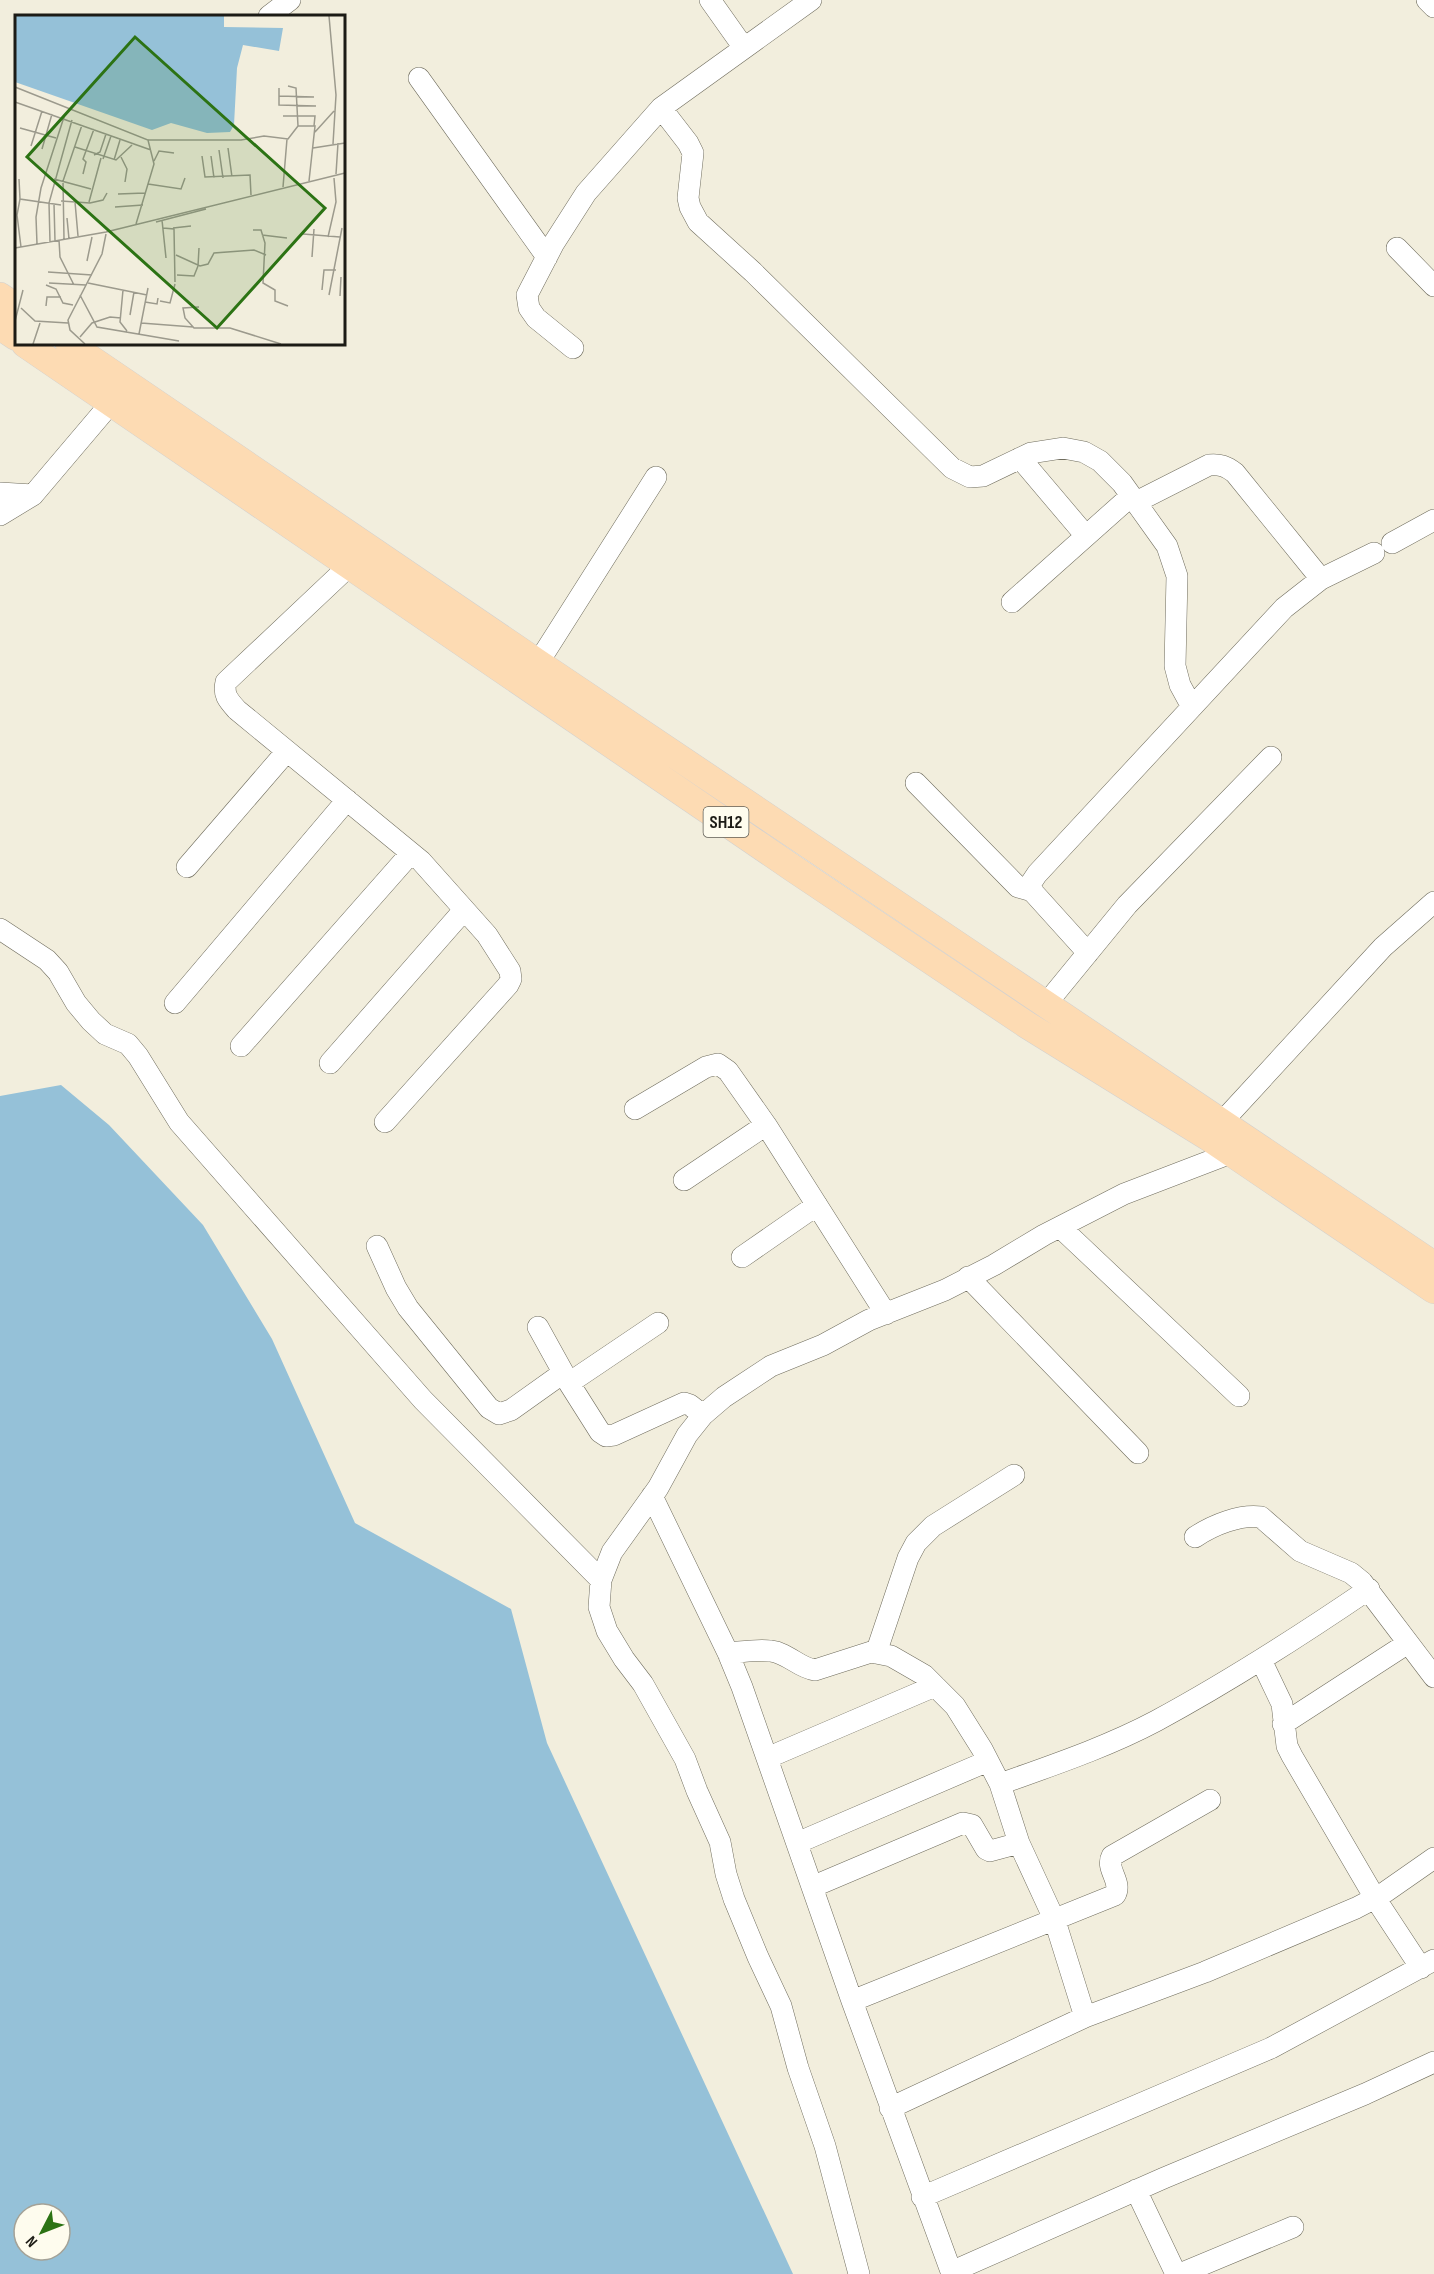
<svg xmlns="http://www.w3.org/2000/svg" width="1434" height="2274" font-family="'Sofia Sans Condensed',sans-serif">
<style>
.water{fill:#95c1d8;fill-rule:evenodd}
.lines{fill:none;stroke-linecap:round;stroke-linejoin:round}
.minor-casing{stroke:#6f6c5d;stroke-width:22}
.major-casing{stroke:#d2d1d0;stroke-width:28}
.minor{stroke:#fff;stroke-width:21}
.major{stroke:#fddbb3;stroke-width:27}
.labels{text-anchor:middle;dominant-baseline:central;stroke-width:4.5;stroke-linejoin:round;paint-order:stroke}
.shield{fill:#fefcee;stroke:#605e56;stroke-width:1.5}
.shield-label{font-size:18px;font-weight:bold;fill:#1c1b15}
.inset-road{fill:none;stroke:#9c9a8d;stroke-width:1.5}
.view{fill:#2c7314;fill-opacity:0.15;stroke:#2c7314;stroke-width:3}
.inset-edge{fill:none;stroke:#1c1b15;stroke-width:3}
</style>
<rect width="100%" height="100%" fill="#f2eedd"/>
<!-- water -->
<path class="water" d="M61 1085 109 1125 203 1225 272 1339 355 1523 511 1609 547 1743 793 2274H0V1096ZM24 2214H60V2250H24Z"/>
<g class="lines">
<!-- minor casing -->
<g class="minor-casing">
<path id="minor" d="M710 0 744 48
M1427 0 1434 7
M269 16 290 0
M419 78 547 257
M661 108 688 143 693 153 688 198 690 207 698 222 753 272 952 468 970 477 983 476 1031 453 1063 448 1084 452 1100 461 1122 483 1167 546 1177 576 1175 666 1180 685 1192 707
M1397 248 1434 286
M573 348 536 318 529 308 527 295 554 243 586 193 661 108 811 0
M1020 458 1086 536
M0 493 33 495
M1136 502 1209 465C1220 464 1226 466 1235 473L1321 579
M0 515 33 495 111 403
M1392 543 1434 520
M349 566 226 682C223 695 228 700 237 710L421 861 487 935 510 971 511 979 508 985 385 1122
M1012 602 1131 496
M531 674 656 477
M916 783 1018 887 1032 891
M187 867 287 751
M0 929 47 960 58 972 76 1003 91 1021 105 1034 128 1044 138 1056 179 1122 423 1400 601 1580
M1088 953 1032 891 1031 883 1037 874 1284 608 1321 579 1374 553
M175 1003 347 800
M1046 1004 1127 905 1271 757
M241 1046 411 853
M330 1063 464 910
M635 1109 706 1067 718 1064 728 1071 766 1125 886 1314
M1222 1122 1383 947 1434 902
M684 1180 766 1125
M1060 1227 1239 1396
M377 1246 396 1288 408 1308 489 1408 499 1414 511 1410 563 1373
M742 1257 817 1205
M968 1277 1138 1453
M538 1327 569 1383 600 1432 606 1436 614 1435 684 1403 690 1405 703 1415
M569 1383 658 1323
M652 1496 728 1653 742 1687 852 2001 952 2274
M1195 1537C1213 1525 1240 1514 1261 1517L1300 1551 1351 1573 1362 1582 1434 1677
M728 1653C741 1652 758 1649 771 1651 788 1653 799 1668 815 1670L871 1652 891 1656 924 1675 955 1706 982 1749 1000 1784 1019 1843 1055 1921 1085 2017
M876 1653 908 1558 916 1543 933 1526 1014 1475
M1261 1660 1282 1704 1287 1746 1292 1756 1375 1898 1421 1968
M1283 1724 1408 1643
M767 1758 935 1686
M1000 1784C1053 1765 1107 1747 1156 1721 1230 1681 1300 1636 1369 1589
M797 1843 988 1761
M812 1887 963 1823 972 1825 986 1849 990 1851 1019 1843
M852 2001 1115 1895C1123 1882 1105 1869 1112 1856L1210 1800
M890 2108 1085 2017 1205 1972 1356 1908 1381 1895 1434 1858
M1136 2190 1176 2274
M922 2197 1271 2048 1434 1960
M951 2272 1164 2178 1365 2094 1434 2062
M859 2274 825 2146 798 2068 781 2006 758 1957 734 1899 726 1874 720 1842 697 1791 685 1759 643 1684 624 1659 607 1631 599 1607 601 1580 612 1552 658 1488 687 1435 703 1415 724 1397 771 1366 823 1345 869 1320 945 1290 994 1265 1044 1235 1124 1194 1231 1153
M1180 2274 1293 2227"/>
</g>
<!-- major casing -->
<g class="major-casing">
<path id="major" d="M0 296 16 307
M0 326 16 337
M25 344 794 869 1027 1025 1208 1137 1434 1290
M69 344 538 663 1434 1265"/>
</g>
<!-- minor -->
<use href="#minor" class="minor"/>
<!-- major -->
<use href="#major" class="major"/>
</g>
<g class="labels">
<!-- shield labels -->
<rect class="shield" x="703.5" y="807" width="45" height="30" rx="4.5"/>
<g class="shield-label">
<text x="726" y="822">SH12</text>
</g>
</g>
<!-- overview -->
<g transform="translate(15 15)">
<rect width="330" height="330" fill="#f2eedd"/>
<path d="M0 1H209V12L268 13 264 36 228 30 222 53 219 110 215 117 192 118 156 108 137 115 0 67Z" fill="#95c1d8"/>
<path class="inset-road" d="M314 1 321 80 318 129M273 71 281 73 283 111H300L294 166M0 72 133 125 139 149 121 209M264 73V90L301 91M264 81 299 82M0 87 136 135M268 101H300L299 111M5 113 41 123M300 117 319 96M133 125H226L249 121 273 124 283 111M16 131 27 96M60 132 101 145 117 130M213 133 217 162M298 133 330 128M27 134 37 99M204 135 208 163M79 140 85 137 91 119M187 141 190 162 235 160 236 180M196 141 199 163M106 142 112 154 110 167M88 144 96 121M99 145 105 125M139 146 144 136 159 138M68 159 71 147 68 144 79 114M321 159 323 128M4 164 5 184 46 190M39 164 76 174M133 169 166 174 170 163M268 172 272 124M103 179 130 178M5 184 2 200 6 232M46 186 75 188 88 185 92 178M60 187 63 221M74 187 86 143M39 189 40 226M100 192 128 190M52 203 54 224M147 205 151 243M141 207 191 194M148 213 159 214 160 267M158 213 176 211M238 215H246L250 228 248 268 260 275V286L273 291M288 219 325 222M247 220 272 223M313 222 321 187 319 163M49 224 48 166 67 110M44 225 45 242 59 270M35 227 34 188 57 105M22 229 21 202 26 173 49 102M0 233 91 217 330 158M161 240 185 251 193 249 199 238 239 235 251 240M297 242 299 214M72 246 77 222M183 251 184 233M33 257 77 260M162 260 179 261 183 251M34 268 71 270M73 268 132 280M31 270 41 274 48 288 58 290M108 275 105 307 112 316M307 275 309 255H321M65 280 82 312 164 326M314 280 327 213M325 281 326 262M145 286 155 288 160 269M130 287 142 289 143 283M31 291 32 282H46M184 292 168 293 170 303 179 313H215L266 329M6 293 20 306 53 308M115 300 119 277M0 306 8 275M126 308 178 312M124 319 133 273M65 322 77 308 95 302 106 303M18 329 25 308M70 329 55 315 53 305 87 239 91 219"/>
<path class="view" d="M120 22 310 193 202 313 12 142Z"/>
<rect width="330" height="330" class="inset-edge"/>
</g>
<!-- north arrow -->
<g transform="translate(42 2232) rotate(228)"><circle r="28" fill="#fefcee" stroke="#a4a297" stroke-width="1.5"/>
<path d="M0-4.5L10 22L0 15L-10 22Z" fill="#2c7314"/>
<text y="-9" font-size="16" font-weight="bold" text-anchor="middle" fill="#1c1b15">N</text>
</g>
</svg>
